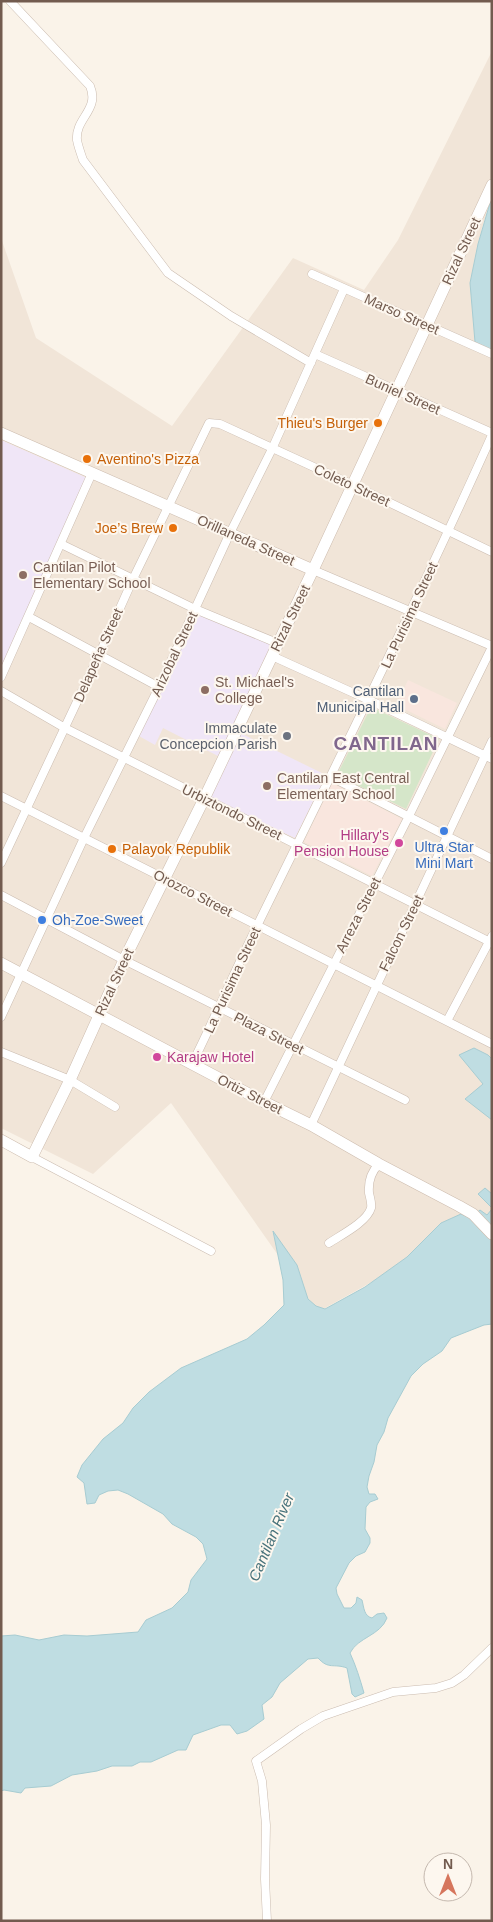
<svg xmlns="http://www.w3.org/2000/svg" width="493" height="1922" font-family="Helvetica,sans-serif">
<style>
.residential{fill:#f1e5d8}
.commercial{fill:#f9e6de}
.education{fill:#f0e6f7}
.green{fill:#d5e6c9}
.water{fill:#bfdde2;stroke:#a7ccd2}
.lines{fill:none;stroke-linecap:round;stroke-linejoin:round}
.street-casing{stroke:#cbbcb0;stroke-width:9}
.secondary-casing{stroke:#cdbcae;stroke-width:12}
.street{stroke:#fff;stroke-width:8}
.secondary{stroke:#fff;stroke-width:11}
.food-dot{fill:#e8710a;stroke:#fdf7ef;stroke-width:2}
.education-dot{fill:#8d6e63;stroke:#fdf7ef;stroke-width:2}
.service-dot{fill:#5c6f8a;stroke:#fdf7ef;stroke-width:2}
.worship-dot{fill:#6b7280;stroke:#fdf7ef;stroke-width:2}
.shop-dot{fill:#3f7fe0;stroke:#fdf7ef;stroke-width:2}
.hotel-dot{fill:#d1479c;stroke:#fdf7ef;stroke-width:2}
.labels{text-anchor:middle;dominant-baseline:central;stroke-width:4;stroke-linejoin:round;paint-order:stroke}
.street-label{font-size:14px;fill:#725b4f;stroke:#fdf7ef}
.food-label{font-size:14px;fill:#c56008;stroke:#fdf7ef;text-anchor:end}
.education-label{font-size:14px;fill:#785e54;stroke:#fdf7ef;text-anchor:start}
.service-label{font-size:14px;fill:#4e5e75;stroke:#fdf7ef;text-anchor:end}
.worship-label{font-size:14px;fill:#5b616d;stroke:#fdf7ef;text-anchor:end}
.hotel-label{font-size:14px;fill:#b23c85;stroke:#fdf7ef;text-anchor:end}
.shop-label{font-size:14px;fill:#366cbe;stroke:#fdf7ef}
.water-label{font-size:15px;font-style:italic;fill:#48737b;stroke:#fdf7ef}
.district-label{font-size:19px;font-weight:bold;letter-spacing:1px;fill:#80678d;stroke:#fdf7ef}
</style>
<rect width="100%" height="100%" fill="#faf3e9"/>
<!-- residential -->
<path class="residential" d="M492 51V196L482 228 470 283 475 342 492 352V1215L318 1312 171 1103 93 1174 1 1128V238L36 338 172 426 293 258 364 290 398 240Z"/>
<!-- commercial -->
<path class="commercial" d="M408 680 457 703 445 729 396 705Z
M332 783 402 819 372 876 304 842Z"/>
<!-- education -->
<path class="education" d="M1 440 87 478 1 671Z
M197 613 270 643 269 653 218 756 163 728 155 745 139 736Z
M240 733 326 775 295 838 209 797Z"/>
<!-- green -->
<path class="green" d="M371 707 439 739 406 809 337 775Z"/>
<!-- water -->
<path class="water" d="M492 196V352L484 349 475 342 470 283 478 244Z
M474 1048 488 1055 492 1059V1120L465 1099 483 1084 459 1055Z
M485 1188 492 1194V1208L478 1194Z
M492 1209V1324L484 1325 451 1338 442 1351 423 1364 411 1376 388 1418 384 1432 377 1445 374 1462 369 1476 367 1487 369 1494H375L378 1499 370 1502 366 1507 365 1529 370 1538V1543L365 1552 356 1556 349 1563 336 1588 337 1594 344 1608H351L356 1603 357 1597 362 1600C364 1608 364 1616 372 1618L377 1614 384 1613 387 1618C380 1636 358 1637 350 1653 356 1666 360 1679 364 1693L355 1697 352 1694 347 1668C333 1663 329 1670 318 1658L308 1659 280 1683 272 1697 262 1705 264 1719 247 1731 237 1734 230 1725H221L193 1735 186 1750H178L151 1762H140L132 1766H112L97 1771 72 1775 51 1786 25 1788 21 1793 4 1790 1 1791V1636L15 1635 39 1640 64 1635 87 1636 138 1632 146 1620 172 1608 188 1592 191 1580 207 1559 203 1544 196 1537 172 1524 163 1514 128 1494 118 1490 108 1491 99 1495 95 1503 87 1504 84 1483 77 1477 82 1465 103 1439 123 1423 133 1408 149 1392 181 1368 247 1339 264 1325 284 1305 283 1280 273 1231 297 1265 308 1299 316 1306 325 1309 365 1287 407 1257 441 1223 461 1214 470 1218 480 1210 487 1215Z"/>
<g class="lines">
<!-- street casing -->
<g class="street-casing">
<path id="street" d="M10 1 90 86C100 110 75 118 77 140 78 146 81 154 83 160L168 273 231 316 311 363
M312 274 492 354
M315 354 492 433
M61 544 195 609 277 643
M313 570 492 646
M29 617 159 687
M272 656 369 700 492 759
M1 677 92 473
M1 691 65 728 492 943
M331 777 492 859
M1 796 492 1044
M1 863 99 655 133 579 209 423 220 424 353 485 492 552
M1 895 124 960 405 1100
M1 1017 84 838 159 687 230 533 272 449 344 289
M447 1021 492 936
M1 1052 70 1080 115 1107
M192 1064C215 1018 235 970 258 924 338 761 418 600 492 435
M264 1102 409 816 492 647
M311 1125 492 741
M32 1157 211 1251
M329 1243C341 1235 367 1222 371 1208 372 1203 370 1198 369 1193 368 1181 371 1172 379 1164
M267 1921 265 1879 266 1825 262 1781 256 1761 301 1729 323 1716 393 1692 436 1688 452 1683 464 1675 492 1648"/>
</g>
<!-- secondary casing -->
<g class="secondary-casing">
<path id="secondary" d="M1 433 313 570
M1 963 264 1102 311 1125 379 1164 459 1206 473 1214 492 1234
M1 1140 32 1157 70 1080 124 960 204 799 313 570 492 185"/>
</g>
<!-- street -->
<use href="#street" class="street"/>
<!-- secondary -->
<use href="#secondary" class="secondary"/>
</g>
<!-- markers -->
<g class="food-dot">
<circle cx="378" cy="423" r="5"/>
<circle cx="87" cy="459" r="5"/>
<circle cx="173" cy="528" r="5"/>
<circle cx="112" cy="849" r="5"/>
</g>
<g class="education-dot">
<circle cx="23" cy="575" r="5"/>
<circle cx="205" cy="690" r="5"/>
<circle cx="267" cy="786" r="5"/>
</g>
<circle class="service-dot" cx="414" cy="699" r="5"/>
<circle class="worship-dot" cx="287" cy="736" r="5"/>
<g class="shop-dot">
<circle cx="444" cy="831" r="5"/>
<circle cx="42" cy="920" r="5"/>
</g>
<g class="hotel-dot">
<circle cx="399" cy="843" r="5"/>
<circle cx="157" cy="1057" r="5"/>
</g>
<g class="labels">
<!-- street labels -->
<g class="street-label">
<text transform="translate(461 251) rotate(-65)">Rizal Street</text>
<text transform="translate(402 314) rotate(24)">Marso Street</text>
<text transform="translate(403 394) rotate(24)">Buniel Street</text>
<text transform="translate(352 485) rotate(25)">Coleto Street</text>
<text transform="translate(246 540) rotate(24)">Orillaneda Street</text>
<text transform="translate(409 615) rotate(-65)">La Purisima Street</text>
<text transform="translate(290 618) rotate(-64)">Rizal Street</text>
<text transform="translate(174 654) rotate(-65)">Arizobal Street</text>
<text transform="translate(98 655) rotate(-66)">Delapeña Street</text>
<text transform="translate(232 812) rotate(26)">Urbiztondo Street</text>
<text transform="translate(193 893) rotate(27)">Orozco Street</text>
<text transform="translate(358 915) rotate(-63)">Arreza Street</text>
<text transform="translate(401 933) rotate(-64)">Falcon Street</text>
<text transform="translate(232 980) rotate(-65)">La Purisima Street</text>
<text transform="translate(114 982) rotate(-65)">Rizal Street</text>
<text transform="translate(269 1033) rotate(27)">Plaza Street</text>
<text transform="translate(250 1094) rotate(27)">Ortiz Street</text>
</g>
<!-- food labels -->
<g class="food-label">
<text x="368" y="423">Thieu's Burger</text>
<text x="97" y="459" text-anchor="start">Aventino's Pizza</text>
<text x="163" y="528">Joe’s Brew</text>
<text x="122" y="849" text-anchor="start">Palayok Republik</text>
</g>
<!-- education labels -->
<g class="education-label">
<text x="33" y="567">Cantilan Pilot<tspan x="33" dy="16">Elementary School</tspan></text>
<text x="215" y="682">St. Michael's<tspan x="215" dy="16">College</tspan></text>
<text x="277" y="778">Cantilan East Central<tspan x="277" dy="16">Elementary School</tspan></text>
</g>
<!-- service labels -->
<g class="service-label">
<text x="404" y="691">Cantilan<tspan x="404" dy="16">Municipal Hall</tspan></text>
</g>
<!-- worship labels -->
<g class="worship-label">
<text x="277" y="728">Immaculate<tspan x="277" dy="16">Concepcion Parish</tspan></text>
</g>
<!-- hotel labels -->
<g class="hotel-label">
<text x="389" y="835">Hillary's<tspan x="389" dy="16">Pension House</tspan></text>
<text x="167" y="1057" text-anchor="start">Karajaw Hotel</text>
</g>
<!-- shop labels -->
<g class="shop-label">
<text x="444" y="847">Ultra Star<tspan x="444" dy="16">Mini Mart</tspan></text>
<text x="52" y="920" text-anchor="start">Oh-Zoe-Sweet</text>
</g>
<!-- water labels -->
<g class="water-label">
<text transform="translate(271 1537) rotate(-67)">Cantilan River</text>
</g>
<!-- district labels -->
<g class="district-label">
<text x="386" y="743">CANTILAN</text>
</g>
</g>
<!-- border -->
<rect width="493" height="1922" fill="none" stroke="#725b4f" stroke-width="5"/>
<!-- north arrow -->
<g transform="translate(448 1877)"><circle r="24" fill="#fdf7ef" stroke="#c5b9af"/>
<path d="M0-4L9 19L0 12L-9 19Z" fill="#d6765d"/>
<text y="-8" font-size="14" font-weight="bold" text-anchor="middle" fill="#725b4f">N</text>
</g>
</svg>
